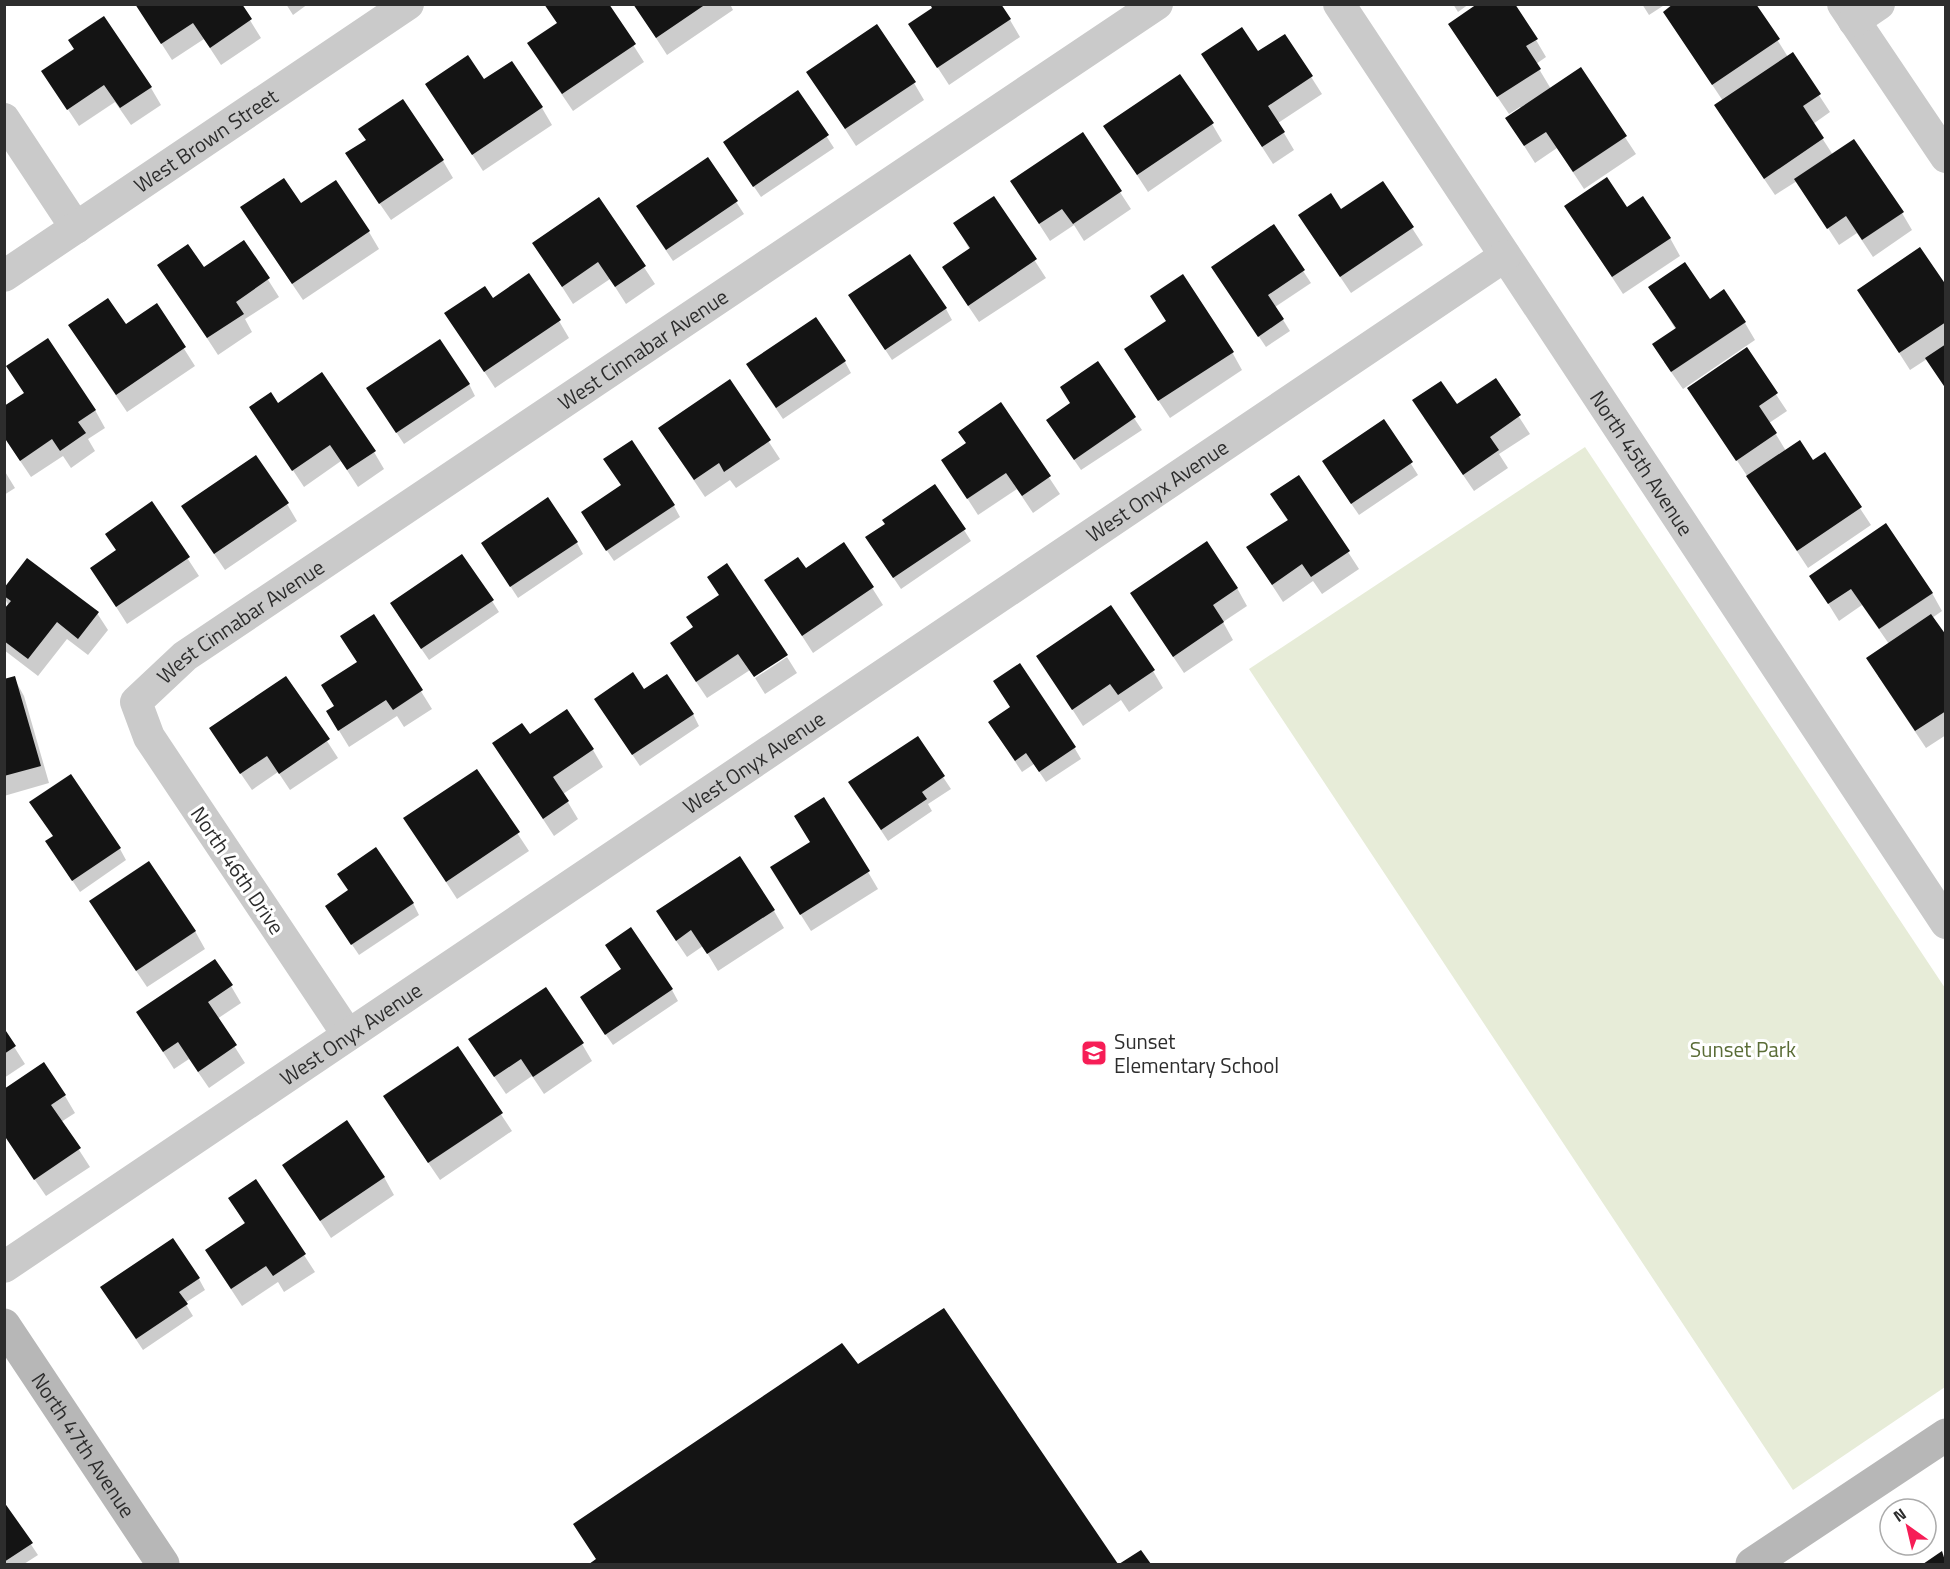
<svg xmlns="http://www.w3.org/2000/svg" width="1950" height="1569" font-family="'Titillium Web',sans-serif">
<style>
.green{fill:#e7ecd8}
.shadow{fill:#0003}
.building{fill:#141414}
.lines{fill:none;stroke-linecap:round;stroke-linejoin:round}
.street{stroke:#cacaca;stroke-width:32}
.secondary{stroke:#b7b7b7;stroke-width:33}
.labels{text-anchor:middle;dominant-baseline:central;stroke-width:6;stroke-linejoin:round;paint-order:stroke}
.street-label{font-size:21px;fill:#2d2d2d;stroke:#fff}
.poi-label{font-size:21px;fill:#2d2d2d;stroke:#fff;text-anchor:start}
.park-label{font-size:21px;fill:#5a6c36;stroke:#fff}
</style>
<rect width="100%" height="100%" fill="#fff"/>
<!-- green -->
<path class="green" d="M1585 447 1945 988V1387L1793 1490 1249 669Z"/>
<!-- shadow -->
<path class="shadow" d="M136 4H240L261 38 221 65 204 39 172 60Z
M286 4H308L293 15Z
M546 4H607L644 62 573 111 539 61 558 24Z
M634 4H730L733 10 667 55Z
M1453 4H1469L1458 12Z
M1642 4H1666L1649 15Z
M1755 4 1788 57 1792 54 1830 112 1813 124 1833 155 1902 213 1912 230 1873 257 1857 233 1839 245 1797 181 1775 195 1726 123 1716 106 1723 101 1675 29Z
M1010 20 1020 37 949 85 910 25Z
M1285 36 1322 94 1278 123 1294 150 1273 164 1203 55 1258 54Z
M1536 40 1546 57 1536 64 1551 89 1580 69 1636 154 1584 189 1557 148 1535 163 1507 119 1521 109 1520 107 1509 114 1460 42Z
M43 72 151 88 161 105 131 125 115 102 79 126Z
M808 72 914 83 924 100 856 146Z
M484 81 542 108 552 125 483 171 427 85Z
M798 92 834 148 761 197 731 153Z
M1212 124 1222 141 1148 192 1105 126Z
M1082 134 1131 209 1084 241 1074 225 1050 241 1012 182Z
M708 159 744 214 673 261 644 218Z
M443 161 453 178 391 220 357 171Z
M994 198 1046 278 979 322 954 285 970 250 955 224Z
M599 199 655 284 626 304 610 279 573 304 534 243Z
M300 205 369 232 379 249 303 300 252 225Z
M1566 207 1627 209 1670 238 1680 256 1623 294Z
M1341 211 1412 228 1423 245 1351 293 1310 232Z
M1274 227 1311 283 1275 307 1290 331 1266 347 1220 279Z
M244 242 279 297 245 319 252 332 218 355 159 265 204 269Z
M1650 287 1709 301 1745 323 1755 340 1683 389 1664 362 1676 330Z
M1946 288V388L1927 359 1910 370 1859 290Z
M1152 297 1232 352 1242 370 1170 418 1136 367 1167 322Z
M492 300 559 321 569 338 495 388 446 313Z
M156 305 195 366 127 412 80 342 126 326Z
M857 307 946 309 952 320 892 360Z
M1746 349 1787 411 1769 423 1786 451 1813 462 1824 454 1871 525 1808 568 1689 388Z
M845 362 851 373 783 419 754 376Z
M1097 363 1142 430 1081 470 1055 432Z
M1495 380 1530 434 1499 454 1508 468 1474 491 1424 418 1456 406Z
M729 381 780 459 736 488 730 480 705 497 670 445Z
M469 384 475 396 404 444 375 400Z
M278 405 374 452 384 469 358 487 341 461 304 487 251 407Z
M1001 405 1060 494 1033 513 1017 489 978 515 943 461 967 444Z
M95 410 105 428 88 439 95 451 71 468 63 456 31 477 4 437Z
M1384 421 1418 475 1359 515 1330 473Z
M4 470 15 488 4 495Z
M622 486 674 506 680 517 614 561 589 524Z
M1272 495 1348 552 1359 569 1322 594 1313 581 1283 602 1248 548 1288 521Z
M152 504 199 576 127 624 92 569 117 552Z
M287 504 297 521 225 570 193 523Z
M964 530 971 541 901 589 874 549Z
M577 543 583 554 518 598 489 554Z
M844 544 883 605 813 653 766 580 805 570Z
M726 565 750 670 707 698 682 661 694 628 720 596Z
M1811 576 1932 593 1942 611 1932 618 1946 638V735L1926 748 1878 676 1889 644 1862 605 1839 621Z
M1237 588 1247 606 1223 622 1233 640 1184 673 1142 610Z
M4 590 97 613 108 630 88 655 67 639 38 676 4 650V612L9 606 4 597Z
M492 601 499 612 429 660 398 615Z
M374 616 432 709 404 727 397 716 349 747 338 729 336 707 358 663Z
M1038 656 1153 671 1163 688 1129 712 1121 700 1083 726Z
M787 657 797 673 765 694 755 678Z
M14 678 24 696 49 783 4 796V681Z
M286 678 338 758 290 790 278 772 252 790 221 745Z
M644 691 693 714 699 726 640 766 602 710Z
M997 734 1074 747 1081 759 1046 782 1034 764 1022 772Z
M917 738 951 789 928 804 932 811 888 841 857 794Z
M494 744 593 750 603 767 563 794 578 819 554 836Z
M476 771 529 851 457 899 405 819Z
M120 849 126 860 80 892 54 853Z
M868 872 878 889 811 931 782 885Z
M413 903 419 915 359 955 334 918Z
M774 911 784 928 718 971 703 946 687 957 668 929Z
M101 919 195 931 205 949 147 987Z
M231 986 241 1003 217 1019 245 1063 209 1088 189 1059 174 1069 138 1013Z
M672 990 678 1001 613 1045 588 1009Z
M4 1031 25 1064 4 1078Z
M582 1044 592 1061 544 1094 532 1076 506 1094 480 1056Z
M457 1048 512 1131 440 1180 395 1114Z
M65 1096 75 1113 61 1122 90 1167 46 1196 4 1135Z
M284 1165 384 1177 394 1195 331 1238Z
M256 1181 315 1272 284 1292 278 1282 242 1306 217 1268 245 1224 230 1199Z
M199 1279 205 1290 185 1303 193 1316 143 1350 109 1299Z
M943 1310 1116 1564H592L857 1366Z
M4 1504 38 1555 24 1564H4Z"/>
<!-- building -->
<path class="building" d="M135 4H242L252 19 210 48 193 23 161 44Z
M544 4H609L636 44 562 94 527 43 557 23Z
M633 4H706L656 38Z
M930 4H1001L1011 19 937 68 908 24 932 8Z
M1477 4H1515L1538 39 1526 46 1541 69 1497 97 1448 24Z
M1673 4H1756L1780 39 1712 85 1663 12Z
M104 16 152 87 120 108 104 85 67 110 41 71 74 49 68 40Z
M877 24 916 82 845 129 806 72Z
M1242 27 1258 51 1285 34 1313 76 1268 106 1285 132 1262 147 1201 54Z
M1793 52 1821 94 1803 106 1824 138 1764 179 1714 105Z
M468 55 484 79 512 61 543 107 472 155 425 84Z
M1581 67 1627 136 1573 172 1546 132 1524 146 1505 118Z
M1180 74 1214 123 1137 175 1103 126Z
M798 90 829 135 753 187 723 142Z
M403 99 444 160 379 204 345 153 366 140 358 129Z
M1083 132 1122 191 1073 224 1062 209 1039 224 1010 181Z
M1854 139 1904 212 1862 240 1846 216 1827 229 1794 179Z
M708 157 738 201 666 250 636 206Z
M1607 177 1627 207 1643 196 1671 238 1612 277 1564 206Z
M284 178 301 203 336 180 370 231 292 284 240 207Z
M1383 181 1414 227 1340 277 1298 215 1331 193 1341 209Z
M994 196 1037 259 968 306 942 267 970 248 953 223Z
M599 197 646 266 615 287 598 262 562 287 532 243Z
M1274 224 1305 270 1268 295 1284 319 1258 337 1211 267Z
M244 240 270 278 236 302 244 314 207 338 157 265 188 244 204 267Z
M1920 247 1946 285V322L1899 353 1857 290Z
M910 254 947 308 885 350 848 295Z
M1685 262 1710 299 1724 289 1746 322 1671 372 1652 344 1676 328 1648 287Z
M529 273 561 320 484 372 444 313 485 286 493 298Z
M1183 274 1234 352 1158 401 1124 349 1166 321 1150 296Z
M108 298 126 324 157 303 186 347 116 395 68 325Z
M816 317 846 361 776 408 746 364Z
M48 338 96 410 78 422 86 433 60 451 52 439 20 461 4 437V406L24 393 6 366Z
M440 339 470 384 396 433 366 388Z
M1946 344V389L1925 358Z
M1747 347 1778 393 1759 406 1777 433 1736 461 1687 388Z
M1098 361 1136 417 1074 460 1046 420 1070 403 1060 387Z
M322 372 376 451 347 470 330 445 292 471 249 407 271 392 278 403Z
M1496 378 1521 415 1490 437 1499 450 1463 475 1412 400 1441 381 1457 404Z
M730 379 771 440 724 472 719 463 694 480 658 428Z
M1001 402 1051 476 1022 496 1006 473 967 499 941 460 966 443 958 432Z
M1384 419 1413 462 1351 504 1322 461Z
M632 440 675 505 606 551 581 512 621 485 603 459Z
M1800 440 1813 460 1825 452 1862 507 1797 551 1746 476Z
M256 455 289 503 214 554 181 506Z
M1299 475 1350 551 1311 577 1302 564 1272 585 1246 547 1288 520 1270 494Z
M935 484 966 529 893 578 865 537 885 524 882 520Z
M548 497 578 542 510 587 481 543Z
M152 501 190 557 116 607 90 568 116 550 105 534Z
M1886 523 1933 593 1879 629 1851 589 1828 604 1809 576Z
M1207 541 1238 588 1213 605 1224 622 1173 657 1130 593Z
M844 542 874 587 802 636 764 580 798 557 806 568Z
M462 554 494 600 421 649 390 603Z
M27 558 99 612 78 639 57 622 28 659 4 641V609L11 601 4 596V588Z
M727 563 788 655 754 677 738 654 696 682 670 643 693 627 686 617 719 595 707 577Z
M1111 605 1155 670 1118 695 1110 684 1072 710 1036 656Z
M374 614 423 690 393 710 386 700 338 731 326 711 334 706 321 685 357 662 340 636Z
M1931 614 1946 635V711L1915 731 1866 658Z
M1020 663 1076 747 1039 772 1026 753 1015 761 988 722 1010 707 993 681Z
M633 672 644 689 667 674 694 714 632 755 594 699Z
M15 676 41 766 4 776V679Z
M286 676 330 739 279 774 267 756 240 774 209 728Z
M567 709 594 749 553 777 569 801 543 819 492 743 522 723 530 734Z
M918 736 945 776 922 792 927 799 881 830 848 782Z
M477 769 520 832 446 882 403 818Z
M71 774 121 848 72 881 45 841 53 836 29 802Z
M824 797 870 871 800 915 770 867 810 842 794 816Z
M376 847 414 903 351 945 325 906 348 890 337 874Z
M740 856 775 910 707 954 691 930 676 941 656 911Z
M149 861 196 931 136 971 89 901Z
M631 927 673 989 605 1035 580 997 621 969 605 945Z
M215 959 233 985 208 1002 237 1045 198 1072 178 1042 163 1052 136 1012Z
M546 987 584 1043 533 1077 521 1059 494 1077 468 1039Z
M4 1028 16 1046 4 1054Z
M458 1046 503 1113 428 1163 383 1096Z
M44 1062 66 1095 51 1105 81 1148 34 1180 4 1135V1089Z
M347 1120 385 1177 320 1221 282 1165Z
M256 1179 306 1254 273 1276 266 1266 231 1289 205 1250 245 1223 228 1198Z
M173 1238 200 1278 179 1292 188 1304 136 1339 100 1287Z
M944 1308 1118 1564H589L596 1559 573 1524 842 1343 858 1364Z
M4 1502 33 1543 4 1562Z
M1141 1550 1151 1564H1119Z
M1942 1551 1946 1564H1923Z"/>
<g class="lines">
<!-- street -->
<g class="street">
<path id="s1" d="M1339 4 1946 923"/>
<path d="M1843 4 1946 157"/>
<path d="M1854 21 1879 4"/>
<path d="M4 119 76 228"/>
<path id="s2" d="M4 276 408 4"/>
<path id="s3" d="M348 1035 149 737 136 702 185 656 1157 4"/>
<path id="s4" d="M4 1267 1505 256"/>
</g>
<!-- secondary -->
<g class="secondary">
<path id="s5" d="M4 1325 163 1564"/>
<path d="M1752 1564 1946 1435"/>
</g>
</g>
<!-- icons -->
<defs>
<g id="school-square" transform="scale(1.35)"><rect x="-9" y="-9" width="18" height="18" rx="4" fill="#f61d56" stroke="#fff"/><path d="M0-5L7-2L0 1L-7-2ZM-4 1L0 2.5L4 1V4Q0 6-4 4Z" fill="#fff"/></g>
</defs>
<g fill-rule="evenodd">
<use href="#school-square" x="1094" y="1053"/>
</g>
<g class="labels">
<!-- street labels -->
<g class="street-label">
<text stroke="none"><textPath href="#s2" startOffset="243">West Brown Street</textPath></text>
<text stroke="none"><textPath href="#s3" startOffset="1014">West Cinnabar Avenue</textPath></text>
<text stroke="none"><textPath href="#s1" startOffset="550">North 45th Avenue</textPath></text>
<text stroke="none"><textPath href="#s4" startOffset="1390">West Onyx Avenue</textPath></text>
<text stroke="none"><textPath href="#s3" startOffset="528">West Cinnabar Avenue</textPath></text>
<text stroke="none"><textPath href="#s4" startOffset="904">West Onyx Avenue</textPath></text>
<text transform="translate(238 870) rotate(56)">North 46th Drive</text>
<text stroke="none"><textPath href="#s4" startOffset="418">West Onyx Avenue</textPath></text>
<text stroke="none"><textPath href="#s5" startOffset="144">North 47th Avenue</textPath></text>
</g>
<!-- poi labels -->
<g class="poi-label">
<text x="1114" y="1041">Sunset<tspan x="1114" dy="24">Elementary School</tspan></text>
</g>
<!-- park labels -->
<g class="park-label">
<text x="1743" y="1049">Sunset Park</text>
</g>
</g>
<!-- border -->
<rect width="1950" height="1569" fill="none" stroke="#2d2d2d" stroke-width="12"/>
<!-- north arrow -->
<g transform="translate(1908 1527) rotate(326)"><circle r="28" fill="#ffffff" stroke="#ababab" stroke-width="1.5"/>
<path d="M0-4.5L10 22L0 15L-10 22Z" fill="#f61d56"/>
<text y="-9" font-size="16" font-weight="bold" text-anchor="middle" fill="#2d2d2d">N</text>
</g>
</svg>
